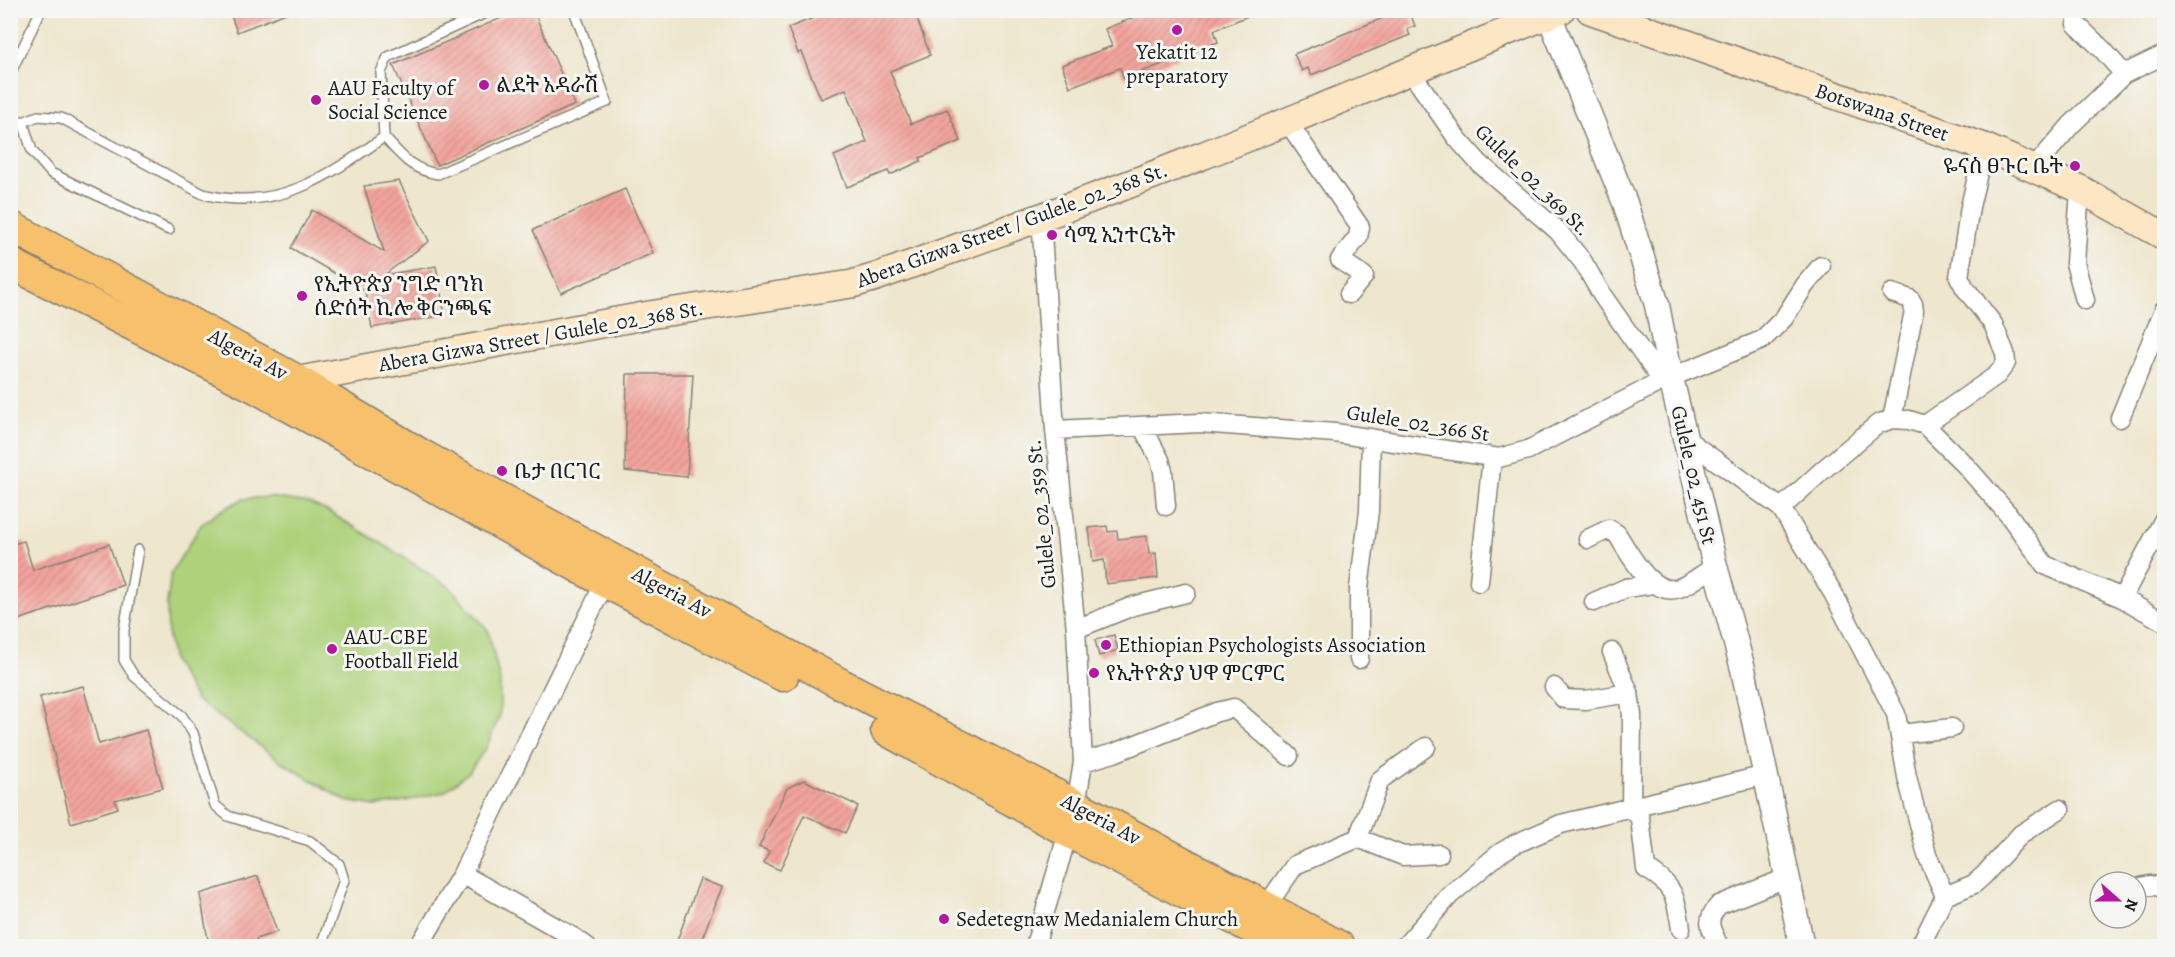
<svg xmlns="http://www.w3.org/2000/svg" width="2175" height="957" font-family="Alegreya,'Noto Serif Ethiopic',serif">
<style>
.park{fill:#aed27b;stroke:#65774c;stroke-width:1.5}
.building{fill:url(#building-hatch)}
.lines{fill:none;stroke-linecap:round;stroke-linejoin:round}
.service-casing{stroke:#858174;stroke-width:12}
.minor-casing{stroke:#858174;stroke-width:21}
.tertiary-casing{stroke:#858174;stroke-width:27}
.secondary-casing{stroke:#858174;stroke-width:30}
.primary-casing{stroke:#858174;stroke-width:33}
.service{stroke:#fff;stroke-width:9}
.minor{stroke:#fff;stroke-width:18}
.tertiary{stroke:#fff;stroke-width:24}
.secondary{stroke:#fce6c4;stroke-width:27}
.primary{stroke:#f7c06c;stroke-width:30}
.poi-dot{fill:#b5179e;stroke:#f6f6f2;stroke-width:2}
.labels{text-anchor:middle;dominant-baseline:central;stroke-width:6;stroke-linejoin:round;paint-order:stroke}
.poi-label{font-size:21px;fill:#1c1c1c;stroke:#f6f6f2;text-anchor:start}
.street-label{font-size:21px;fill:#1c1c1c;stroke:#f6f6f2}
</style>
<defs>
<pattern id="building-hatch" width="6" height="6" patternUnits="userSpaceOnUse" patternTransform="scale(1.5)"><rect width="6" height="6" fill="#f2a49c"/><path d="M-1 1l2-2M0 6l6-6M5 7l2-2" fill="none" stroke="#cf8d86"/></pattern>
</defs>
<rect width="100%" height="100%" fill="#f6f6f2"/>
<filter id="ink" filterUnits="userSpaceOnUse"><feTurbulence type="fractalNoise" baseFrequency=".0167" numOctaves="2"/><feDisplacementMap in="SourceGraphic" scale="12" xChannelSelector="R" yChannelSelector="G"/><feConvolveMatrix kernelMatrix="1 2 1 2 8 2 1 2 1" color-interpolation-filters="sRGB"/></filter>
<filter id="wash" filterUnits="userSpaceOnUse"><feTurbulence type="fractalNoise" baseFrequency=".008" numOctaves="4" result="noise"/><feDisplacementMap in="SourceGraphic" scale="24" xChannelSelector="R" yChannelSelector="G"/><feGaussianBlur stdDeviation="1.35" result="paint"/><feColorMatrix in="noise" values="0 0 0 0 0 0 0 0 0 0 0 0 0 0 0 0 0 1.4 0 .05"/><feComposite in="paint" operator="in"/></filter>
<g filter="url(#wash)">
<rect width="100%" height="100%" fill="#eee6cd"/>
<!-- park -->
<path class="park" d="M270 497 309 503 329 512 376 540 450 587 488 630 500 680V715L486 748 469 772 444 792 405 801 375 806 346 801 285 764 196 700 173 661 168 637 167 604 171 573 201 525 220 511 243 499Z"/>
<g id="blocks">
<!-- building -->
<path class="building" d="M229 10H289V12L237 32Z
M520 10H533L575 105 437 165 393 65Z
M834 10H914L930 55 890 71 911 124 947 109 961 141 920 158 921 161 890 175 888 171 847 187 834 156 867 142 846 89 821 99 801 52 798 53 788 28Z
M1152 10 1260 11 1214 30 1218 42 1124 79 1120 68 1070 87 1062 65 1112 46 1105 29Z
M1403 10H1409L1415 26 1407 29 1410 35 1311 75 1308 68 1302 71 1294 54Z
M399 181 429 241 384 275 436 266 445 315 372 328 365 291 291 248 312 210 384 252 364 186Z
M625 189 653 253 561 293 533 230Z
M627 374H693L687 477 625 471Z
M1107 526 1108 532 1117 531 1118 539 1147 536 1149 554 1156 553 1158 578 1106 584 1104 560 1093 562 1089 528Z
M24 541 33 570 109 544 123 585 18 620 15 611 10 612V545Z
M1114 635 1118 650 1099 656 1095 640Z
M83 686 99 744 146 730 163 788 115 800 118 808 71 823 40 697Z
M804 780 858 806 845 833 804 815 780 870 764 863 769 851 759 847 787 788Z
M258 876 277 932 256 939 259 946H209L200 894Z
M700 879 722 887 699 946H675Z"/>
</g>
</g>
<g filter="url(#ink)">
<use href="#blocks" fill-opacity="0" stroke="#858174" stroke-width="1.5"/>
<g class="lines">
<!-- service casing -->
<g class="service-casing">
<path id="service" d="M10 74 41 10
M10 117 23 122 32 151 51 173 169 230
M23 122 38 116 61 118 203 194C276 213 327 177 384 137L381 72 388 57 492 10
M384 137C402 156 411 170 438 174L607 102 574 10
M138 550 124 630V660L134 676 182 716 193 733 215 805 228 816 310 841 339 864 344 880 321 946"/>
</g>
<!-- minor casing -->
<g class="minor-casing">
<path id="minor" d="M2076 24 2102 49 2124 74
M1411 72 1456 137 1479 163 1558 231 1583 262 1602 295 1662 381
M1287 121 1360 227 1358 237 1340 260 1364 276 1349 294
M2034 168 2071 125 2124 74 2164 55
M2080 189 2075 263 2085 300
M2120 418 2164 310
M1892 419 1914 311 1913 304 1910 299 1892 293
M1925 425 1997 375 2006 363 2005 353 1993 324 1965 288 1959 277 1970 207 1984 147
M1142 426 1160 460 1163 471 1166 506
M1055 430 1200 423 1335 433 1499 458 1528 450 1662 381 1762 340 1784 318 1805 285 1821 266
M1686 439 1781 508 1833 593 1896 714 1907 777 1927 855 1945 896 1920 946
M1781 508 1824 469 1878 424 1892 419 1909 420 1925 425 1966 466 2008 514 2045 565 2122 598 2164 622
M1588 539 1609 529 1617 534C1629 553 1652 598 1679 588 1691 584 1704 573 1715 566
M1479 582 1492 458
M2122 598 2164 519
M1594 602 1626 588 1653 584
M1076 629 1133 606 1186 593
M1612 652 1629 693 1632 715 1631 808 1640 818 1646 869C1674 884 1677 900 1681 929
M1359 659V588L1369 511 1371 438
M1554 687 1564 699 1586 700 1629 693
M1901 734 1952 728
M1083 762 1114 753 1217 712 1234 708 1289 756
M1358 838 1380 780 1426 747
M462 874 573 937 586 946
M2136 888 2150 885 2164 888
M1945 896 1974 884 1984 875 2021 834 2060 809
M1265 908 1295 865 1358 838 1403 856 1439 854
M419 946 462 874 609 574
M1035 946 1076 805 1083 762 1076 629 1055 430 1041 218
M1405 946 1450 895 1500 853 1515 844 1561 824 1766 775
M1719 946C1711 929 1704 921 1719 905L1786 878"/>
</g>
<!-- tertiary casing -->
<g class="tertiary-casing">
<path id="tertiary" d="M1549 15 1625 203 1657 305 1671 378 1715 566 1743 669 1802 946"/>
</g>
<!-- secondary casing -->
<g class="secondary-casing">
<path id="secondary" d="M1590 10 1984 147 2080 189 2164 236
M284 383 649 315 852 284 876 277C984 238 1092 200 1199 157 1321 109 1440 57 1561 10"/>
</g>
<!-- primary casing -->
<g class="primary-casing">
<path id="primary" d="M10 226 297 380 424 456 843 685 1076 805 1339 946
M10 263 256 388 605 582 783 676
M886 730 1068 832 1285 946"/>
</g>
<!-- service -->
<use href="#service" class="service"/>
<!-- minor -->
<use href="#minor" class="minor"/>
<!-- tertiary -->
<use href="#tertiary" class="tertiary"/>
<!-- secondary -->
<use href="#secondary" class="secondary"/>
<!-- primary -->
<use href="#primary" class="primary"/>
</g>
</g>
<!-- markers -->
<g class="poi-dot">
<circle cx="1177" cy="30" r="6"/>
<circle cx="484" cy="85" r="6"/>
<circle cx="316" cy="100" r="6"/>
<circle cx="2075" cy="166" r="6"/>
<circle cx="1052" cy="235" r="6"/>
<circle cx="302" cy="296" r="6"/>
<circle cx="502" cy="471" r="6"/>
<circle cx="1106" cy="645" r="6"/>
<circle cx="332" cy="649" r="6"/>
<circle cx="1094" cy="673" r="6"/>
<circle cx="944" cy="919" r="6"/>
</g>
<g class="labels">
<!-- poi labels -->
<g class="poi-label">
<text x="1177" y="52" text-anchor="middle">Yekatit 12<tspan x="1177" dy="24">preparatory</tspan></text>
<text x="496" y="85">ልደት አዳራሽ</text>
<text x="328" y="88">AAU Faculty of<tspan x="328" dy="24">Social Science</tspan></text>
<text x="2063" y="166" text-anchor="end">ዬናስ ፀጉር ቤት</text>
<text x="1064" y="235">ሳሚ ኢንተርኔት</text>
<text x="314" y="284">የኢትዮጵያ ንግድ ባንክ<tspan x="314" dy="24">ስድስት ኪሎ ቅርንጫፍ</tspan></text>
<text x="514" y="471">ቤታ በርገር</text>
<text x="344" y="637">AAU-CBE<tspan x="344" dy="24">Football Field</tspan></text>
<text x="1118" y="645">Ethiopian Psychologists Association</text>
<text x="1106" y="673">የኢትዮጵያ ህዋ ምርምር</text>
<text x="956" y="919">Sedetegnaw Medanialem Church</text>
</g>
<!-- street labels -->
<g class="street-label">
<text transform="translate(1882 112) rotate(19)">Botswana Street</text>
<text transform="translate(1533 180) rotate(44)">Gulele_02_369 St.</text>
<text transform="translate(1012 225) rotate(-20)">Abera Gizwa Street / Gulele_02_368 St.</text>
<text transform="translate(541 336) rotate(-10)">Abera Gizwa Street / Gulele_02_368 St.</text>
<text transform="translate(248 354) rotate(28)">Algeria Av</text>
<text transform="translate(1418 423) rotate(9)">Gulele_02_366 St</text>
<text transform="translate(1694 475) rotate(77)">Gulele_02_451 St</text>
<text transform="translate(1041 514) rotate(-96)">Gulele_02_359 St.</text>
<text transform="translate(672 592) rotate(28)">Algeria Av</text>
<text transform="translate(1101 819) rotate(28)">Algeria Av</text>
</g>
</g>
<!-- margin -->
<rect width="2175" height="957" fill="none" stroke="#f6f6f2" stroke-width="36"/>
<!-- north arrow -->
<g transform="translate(2118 900) rotate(111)"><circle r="28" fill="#f6f6f2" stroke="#9f9f9c" stroke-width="1.5"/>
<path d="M0-4.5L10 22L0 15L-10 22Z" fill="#b5179e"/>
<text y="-9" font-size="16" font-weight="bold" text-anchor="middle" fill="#1c1c1c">N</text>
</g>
</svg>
